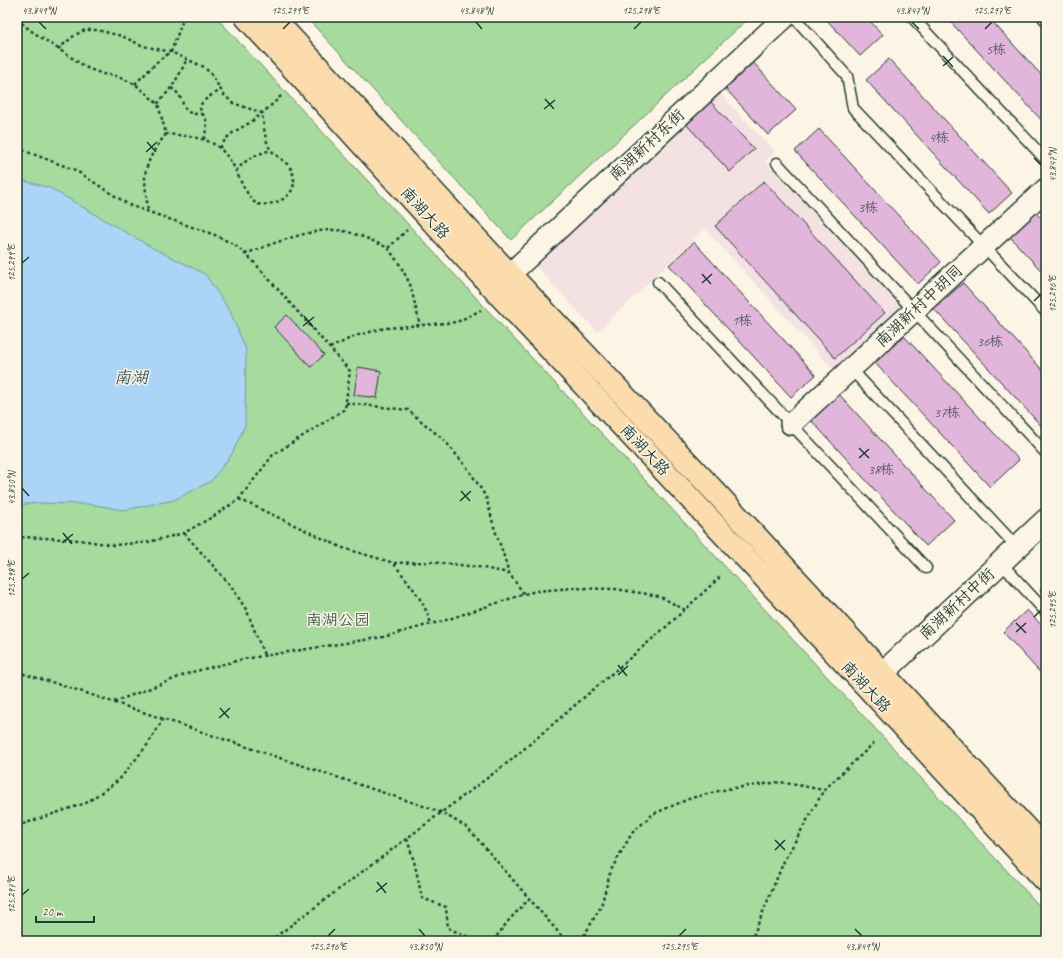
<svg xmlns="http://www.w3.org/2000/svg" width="1063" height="958" font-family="Caveat,'LXGW WenKai TC',sans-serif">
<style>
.built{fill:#f4e2e2}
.green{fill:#a6db9d;stroke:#628c68}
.water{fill:#abd5f6;stroke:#7398a8}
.building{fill:#e2b6da;stroke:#1f3d34}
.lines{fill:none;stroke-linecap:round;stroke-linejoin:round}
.service-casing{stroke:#1f3d34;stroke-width:13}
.minor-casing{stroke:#1f3d34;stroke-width:24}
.tertiary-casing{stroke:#1f3d34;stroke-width:25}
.primary-casing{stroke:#1f3d34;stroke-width:25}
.path{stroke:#1f3d34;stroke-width:2.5;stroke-dasharray:3 3;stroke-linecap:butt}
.service{stroke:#fcf5e5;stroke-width:10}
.minor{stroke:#fcf5e5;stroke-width:21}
.tertiary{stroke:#fcf5e5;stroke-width:22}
.primary{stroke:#fcdcac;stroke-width:22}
.ticks{fill:none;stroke:#1f3d34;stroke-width:1.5}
.labels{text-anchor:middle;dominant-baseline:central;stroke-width:3;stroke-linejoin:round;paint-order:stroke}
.number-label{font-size:14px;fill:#505b5e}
.street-label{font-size:16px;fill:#1f3d34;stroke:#fcf5e5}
.park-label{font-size:16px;fill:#3a5d49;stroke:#fcf5e5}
.water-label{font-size:17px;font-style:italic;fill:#3b5b5b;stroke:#fcf5e5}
.neatline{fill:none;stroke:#1f3d34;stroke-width:1.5}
.ticks-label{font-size:10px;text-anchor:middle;fill:#1f3d34}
</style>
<rect width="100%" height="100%" fill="#fcf5e5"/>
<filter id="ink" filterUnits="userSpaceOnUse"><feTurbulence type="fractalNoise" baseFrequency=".025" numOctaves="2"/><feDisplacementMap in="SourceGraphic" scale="8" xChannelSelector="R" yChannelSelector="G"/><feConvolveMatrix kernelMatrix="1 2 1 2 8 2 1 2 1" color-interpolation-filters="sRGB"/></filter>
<g filter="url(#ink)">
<!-- built -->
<path class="built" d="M716 89 775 152 765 161 903 308 836 372 705 229 597 332 532 262Z"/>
<!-- green -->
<path class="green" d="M17 17H216L1046 913V941H17Z
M306 17H750L511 240Z"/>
<!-- water -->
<path class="water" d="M17 179 50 188 151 247 205 274 230 311 246 350 245 425 232 454 211 481 174 500 124 510 89 504 37 503 17 505Z"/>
<!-- building -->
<path class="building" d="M824 17H866L883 35 860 56Z
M946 17H988L1046 80V125Z
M889 59 1012 193 989 214 866 80Z
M752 61 796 110 768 135 724 87Z
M709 100 754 149 730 172 685 123Z
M819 129 941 262 918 284 795 151Z
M764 181 885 313 835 358 715 226Z
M1036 213 1046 223V276L1010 237Z
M694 242 816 375 791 397 669 265Z
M963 283 1046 374V431L934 309Z
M287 315 324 355 311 367 274 327Z
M904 336 1019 460 990 487 875 363Z
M358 367 381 371 377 398 354 395Z
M837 392 954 520 926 546 809 418Z
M1046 584V597L1040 590Z
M1027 610 1046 630V679L1003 632Z"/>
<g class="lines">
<!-- service casing -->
<g class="service-casing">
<path id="service" d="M794 17 847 76 853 108 1046 312
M912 17 1046 160
M1043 17 1046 21
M777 163 1046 453
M658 282 926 568
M851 369 1017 547
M1001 563 1046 612"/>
</g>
<!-- minor casing -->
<g class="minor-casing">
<path id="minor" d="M510 274 785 17
M791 424 1046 189"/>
</g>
<!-- tertiary casing -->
<g class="tertiary-casing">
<path id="tertiary" d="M869 686 1046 520"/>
</g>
<!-- primary casing -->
<g class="primary-casing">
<path id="primary" d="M246 17 503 299 868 688 1046 881
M272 17 499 263 717 494 1046 850"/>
</g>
<!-- path -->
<path class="path" d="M17 19 30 30 87 68 103 74 116 76 135 84 158 104 166 134C157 146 146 161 145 177 145 188 147 200 148 212
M58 49 75 35 85 30H97L122 36 143 46 171 52 204 67 211 74 224 95 233 103 262 113C264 124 264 137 269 147 274 156 286 160 291 169 303 194 277 207 256 204 247 194 242 185 237 173 221 138 201 137 166 134
M135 84 159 60 171 52 184 17
M171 88C188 97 177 116 202 114
M158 104C161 98 167 94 170 89 177 80 182 69 187 59
M204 139C205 133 208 127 206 120 204 114 197 110 202 103 206 98 215 93 221 90
M17 148 75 170 129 205 215 235 235 245 253 261 350 371 345 409 273 455 239 499 214 516 184 533 149 542 113 545 80 540 45 538 17 537
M220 148C230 129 242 130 256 118 265 111 274 103 282 95
M236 171C247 158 255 155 271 150
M388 248 400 265 410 284 420 325
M245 254C270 245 317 225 343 231 359 234 373 241 388 248L407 230
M330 348 355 336 385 328 457 322 481 310
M346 403 408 410 445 441 469 470 486 497 494 527 503 553 509 573 524 594
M239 499 343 548 394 563 432 562 478 567 509 573
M184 533 231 586 247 611 264 655
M394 564C409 583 424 600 431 624
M17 672 65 686 441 812 468 828 566 941
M114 702 192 672 244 659 383 637 446 620 524 594 537 591 572 588 615 589 659 596 685 610
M17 826 86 803 119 780 148 744 163 719
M407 839 415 865 422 898 446 907 448 928 477 941
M270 941 510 761 666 627 720 577
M493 941 509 920 529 899
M581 941 601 906 611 870 632 833 653 814 691 798 727 789 780 782 824 790
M751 941 784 861 824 790 874 743"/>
<!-- service -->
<use href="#service" class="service"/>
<!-- minor -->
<use href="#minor" class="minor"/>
<!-- tertiary -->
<use href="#tertiary" class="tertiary"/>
<!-- primary -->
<use href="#primary" class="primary"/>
</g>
</g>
<!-- ticks -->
<path class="ticks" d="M39 22 46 29M476 22 482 29M912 22 919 29M283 29 290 22M634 29 641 22M985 29 992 22M943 56 953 67M943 66 953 57M545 99 554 109M544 109 555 100M147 142 156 152M146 152 157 142M1034 158 1041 165M22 263 29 257M702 274 711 284M702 283 712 274M1034 301 1041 294M304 316 313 327M303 326 314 317M859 448 869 458M859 458 869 449M22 488 29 496M461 491 470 501M460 501 471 491M63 533 72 544M62 543 73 534M22 579 29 573M1034 617 1041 610M1016 623 1026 633M1016 632 1026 623M618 665 627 676M618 675 628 666M220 708 229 718M219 718 230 708M775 840 785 850M775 850 785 840M377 882 386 893M376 892 387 883M22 895 29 889M419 929 425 936M855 929 862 936M328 936 335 929M679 936 686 929"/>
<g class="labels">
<!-- number labels -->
<g class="number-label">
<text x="996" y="49">5栋</text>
<text x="939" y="137">4栋</text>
<text x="868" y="207">3栋</text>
<text x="742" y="320">1栋</text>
<text x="990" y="341">36栋</text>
<text x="947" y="412">37栋</text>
<text x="881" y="469">38栋</text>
</g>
<!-- street labels -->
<g class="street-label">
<text transform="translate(647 145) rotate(-43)">南湖新村东街</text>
<text transform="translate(425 213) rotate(48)">南湖大路</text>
<text transform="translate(919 306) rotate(-43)">南湖新村中胡同</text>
<text transform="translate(645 450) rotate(47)">南湖大路</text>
<text transform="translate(957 604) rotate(-43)">南湖新村中街</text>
<text transform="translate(866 687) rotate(47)">南湖大路</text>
</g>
<!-- park labels -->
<g class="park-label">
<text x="338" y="620">南湖公园</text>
</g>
<!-- water labels -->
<g class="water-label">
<text x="131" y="377">南湖</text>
</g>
</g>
<!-- margin -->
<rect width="1063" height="958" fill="none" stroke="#fcf5e5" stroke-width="44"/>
<!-- scale -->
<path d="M36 916v6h58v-6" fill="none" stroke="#1f3d34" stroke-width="2"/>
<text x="42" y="916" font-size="12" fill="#1f3d34" stroke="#fcf5e5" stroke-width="3" paint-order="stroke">20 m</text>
<rect x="22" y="22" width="1019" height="914" class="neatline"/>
<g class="ticks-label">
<text x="39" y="14">43.849°N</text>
<text x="290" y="14">125.299°E</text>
<text x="476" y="14">43.848°N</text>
<text x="641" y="14">125.298°E</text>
<text x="912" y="14">43.847°N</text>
<text x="992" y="14">125.297°E</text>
<text transform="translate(1052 165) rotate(-90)" y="4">43.847°N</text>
<text transform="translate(11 263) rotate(-90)" y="4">125.299°E</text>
<text transform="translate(1052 294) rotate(-90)" y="4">125.296°E</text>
<text transform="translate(11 488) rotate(-90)" y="4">43.850°N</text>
<text transform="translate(11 579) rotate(-90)" y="4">125.298°E</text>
<text transform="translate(1052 610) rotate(-90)" y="4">125.295°E</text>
<text transform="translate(11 895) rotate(-90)" y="4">125.297°E</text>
<text x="328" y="950">125.296°E</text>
<text x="425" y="950">43.850°N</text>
<text x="679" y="950">125.295°E</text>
<text x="862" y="950">43.849°N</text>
</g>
</svg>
